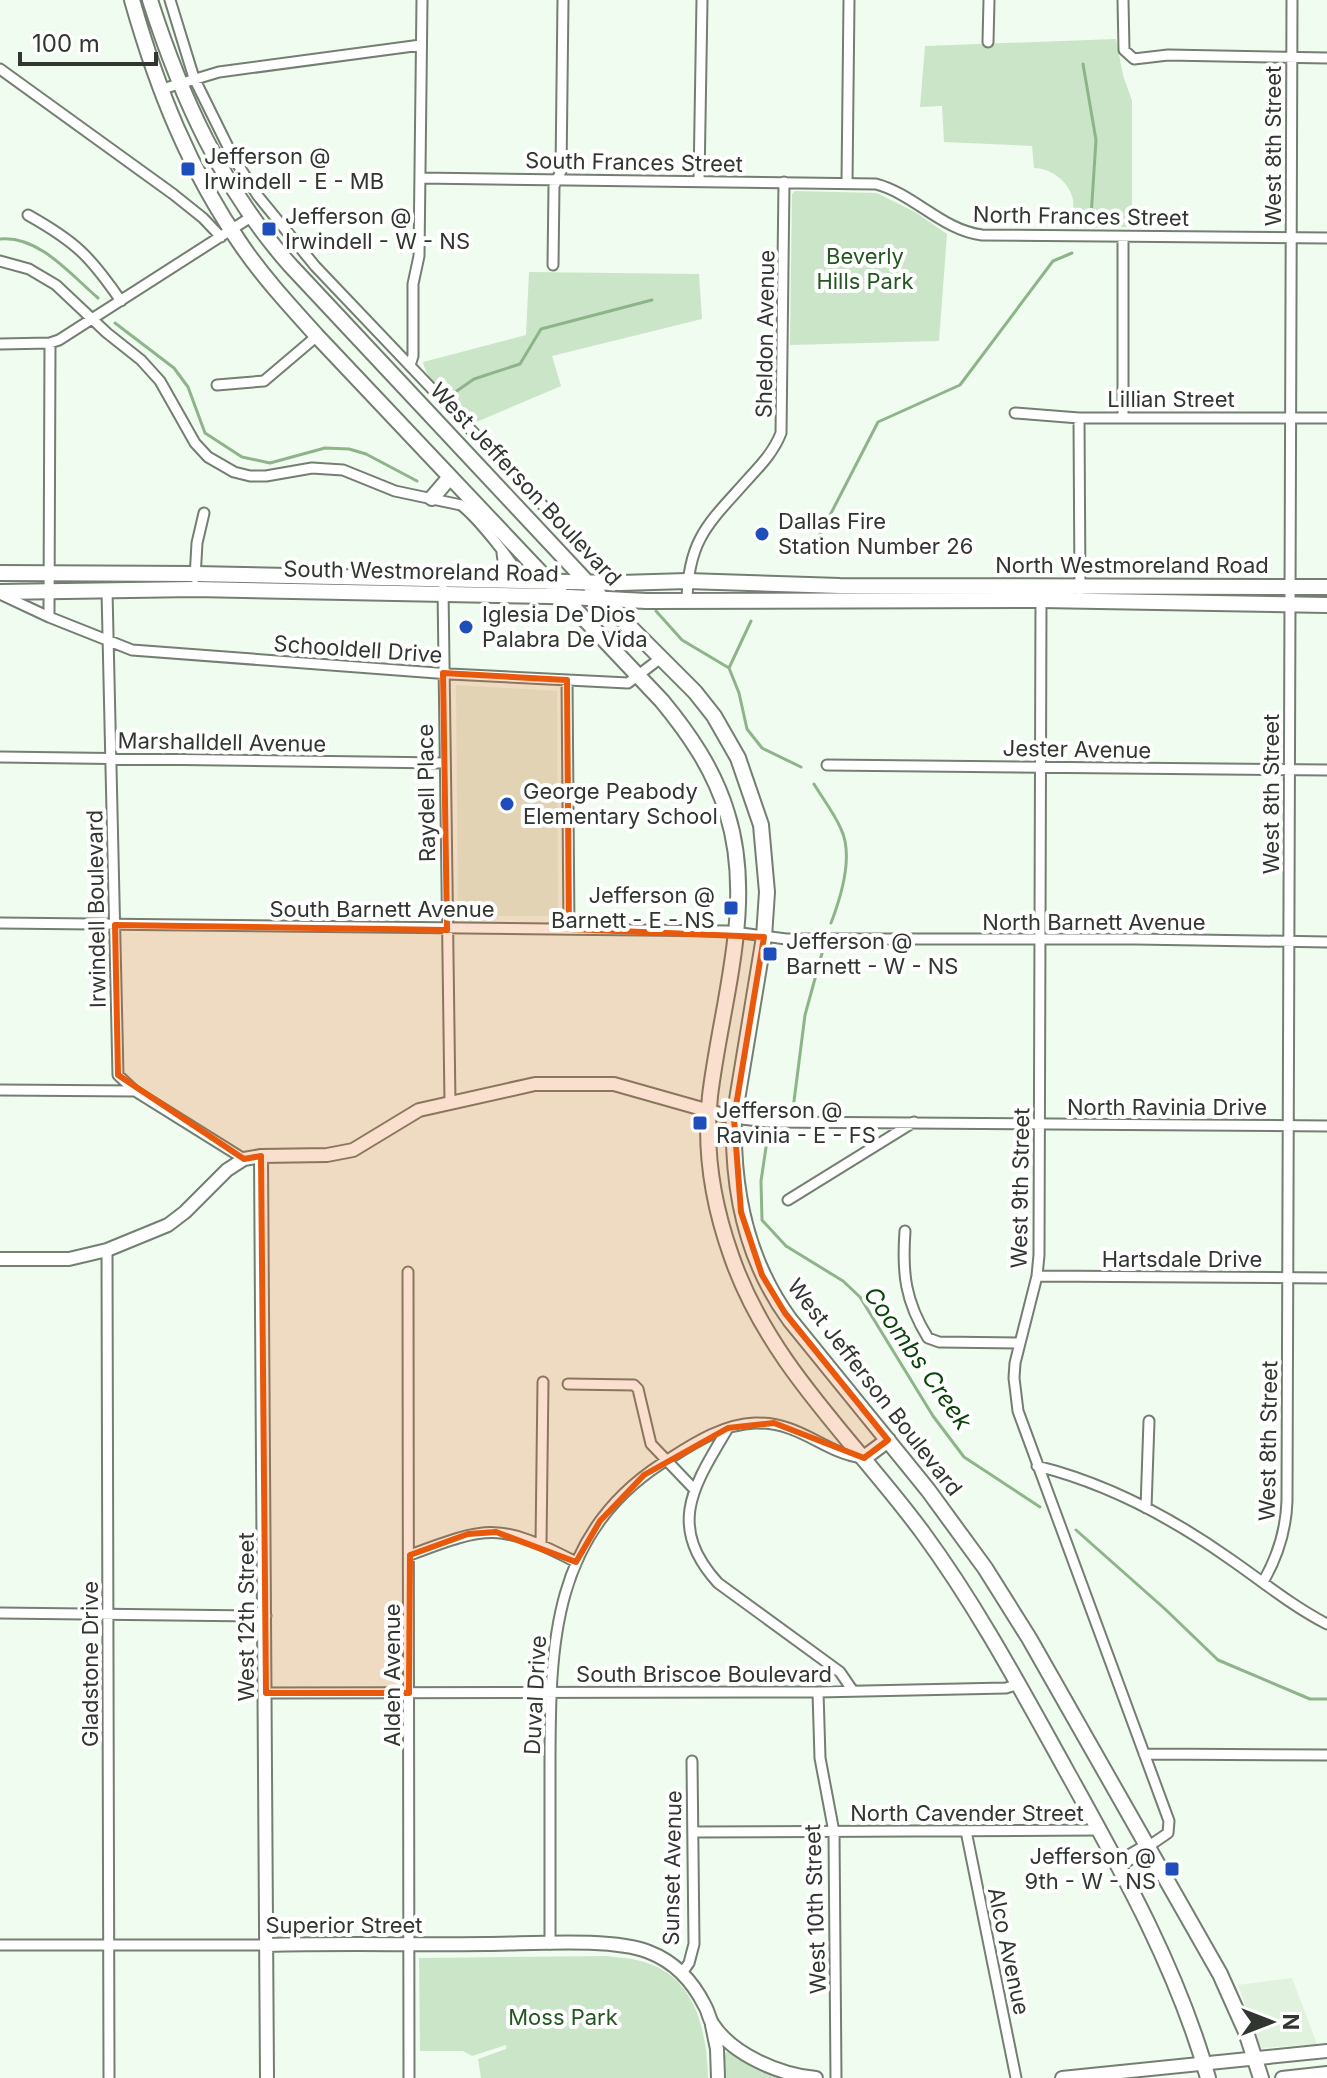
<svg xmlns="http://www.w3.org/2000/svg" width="1327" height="2078" font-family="Inter,sans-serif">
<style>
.built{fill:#e1f2df}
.green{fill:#cbe5c9}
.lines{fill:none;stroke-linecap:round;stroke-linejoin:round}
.stream{stroke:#8db589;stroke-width:3}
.minor-casing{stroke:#747e72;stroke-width:13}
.tertiary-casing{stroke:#747e72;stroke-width:16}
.secondary-casing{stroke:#747e72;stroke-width:18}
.minor{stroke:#fff;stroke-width:9}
.tertiary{stroke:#fff;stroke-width:12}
.secondary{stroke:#fff;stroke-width:14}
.marked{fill:#e8590c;fill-opacity:0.2;stroke:#e8590c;stroke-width:6;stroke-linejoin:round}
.poi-dot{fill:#1d4ebb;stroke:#fff;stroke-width:3}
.labels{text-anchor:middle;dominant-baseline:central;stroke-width:8;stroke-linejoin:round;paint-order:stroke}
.street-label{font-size:22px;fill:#313630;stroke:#fff}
.poi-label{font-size:22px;fill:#313630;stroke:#fff;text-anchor:start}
.park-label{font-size:22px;fill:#22581f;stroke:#fff}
.water-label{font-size:24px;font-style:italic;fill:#094307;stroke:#fff}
</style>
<rect width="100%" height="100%" fill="#f0fcef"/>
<!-- built -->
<path class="built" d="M456 685 557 691 558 916H458Z
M1292 1978 1317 2044 1261 2048 1238 1985Z"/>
<!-- green -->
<path class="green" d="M1116 39 1123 75 1132 101V227L1071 228C1072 219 1074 209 1073 200 1070 182 1051 168 1034 168L1032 146 944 142 942 106 920 107 925 46Z
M795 191 877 193 915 212 947 234 939 341 790 345 792 194Z
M529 272 699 274 702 319 552 356 561 386 474 423C457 406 428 386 423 362L526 335Z
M607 1956C620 1958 632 1958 644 1962 696 1977 707 2032 708 2078H481L478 2059 506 2049V2045L472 2056 463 2051H420L419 1958Z
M727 2052H737L789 2078H723V2055Z"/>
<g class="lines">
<!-- stream -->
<path class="stream" d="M1083 64 1096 140 1091 217
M0 239C39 235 72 276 98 298
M115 323 174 368 188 387 205 433 242 457 270 463 325 448 349 449 366 454 417 481
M451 395 474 379 520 364 541 329 652 300
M809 556 878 422 960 385 1053 261 1072 253
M656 611 682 640 729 668 739 693 747 729 762 748 801 767
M729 668 751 621
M814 784C823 799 834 813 841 829 854 856 841 897 831 923
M793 1109 805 1015 824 946
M768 1134 761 1181 762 1220 786 1246 843 1281 860 1297 933 1416 964 1457 1040 1507
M1076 1530 1165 1609 1218 1660 1310 1699H1327"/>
<!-- minor casing -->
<g class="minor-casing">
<path id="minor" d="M170 0 194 78 233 157 258 196 315 266 592 557 613 586
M1123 0 1124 50 1134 59 1168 55 1327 58
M988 42 989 0
M0 69 173 194 203 218 221 237
M159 90 219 72 421 45
M420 178 876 184C914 194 942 230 982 235L1327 238
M699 181 702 0
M847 182 849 0
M28 215C76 242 90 256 121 301
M1123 237V416
M0 261 29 269 56 285 107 333 141 360 160 381 195 443 208 457 234 472 250 476H266L312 468 343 470 395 491 461 505C478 518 512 561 522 580
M553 265 554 186 561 171 563 0
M50 343 49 617 132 650 450 674 628 683 662 657
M0 344 50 343 59 340 251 217
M410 365 413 356V284L419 256 422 0
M217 385 264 381 317 336
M1015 413 1079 418H1327
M1079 418 1080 590
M195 578 197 543 204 513
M501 579 504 568 502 553
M443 589 450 1103
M107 591 118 1075 135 1091 244 1159
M0 594 49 617
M1041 598 1039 1255 1037 1276 1015 1363 1014 1378 1018 1411 1169 1821 1168 1833 1149 1846
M687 601C688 538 710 522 749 478 762 464 774 451 781 433L784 182
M567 680 569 929
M0 757 443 763
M827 765 1327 770
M0 923 727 931 786 939H1136L1327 942
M0 1090 135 1091
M734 1118 767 1122 1327 1126
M788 1200 914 1122
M905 1231C902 1273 905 1301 928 1338L939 1342 1019 1343
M107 1250 109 2078
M408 1272 409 2078
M1037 1276 1327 1278
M568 1384 634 1385 638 1389 651 1444 694 1489
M728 1428C695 1484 665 1525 718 1583L840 1672 853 1691
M1037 1466C1106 1483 1172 1518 1230 1559 1262 1581 1292 1606 1327 1624
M1146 1508 1149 1421
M541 1544 543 1382
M410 1555C489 1525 500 1523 576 1562
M1263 1582C1278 1556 1286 1531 1287 1501L1292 0
M0 1613 266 1616
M818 1692 820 1758 834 1832 836 2078
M266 1693 818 1692 1006 1688 1019 1684
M1144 1754 1327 1755
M966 1831 1016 2078
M694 1832 1099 1830
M550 1944C550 1887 550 1830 550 1773 550 1647 549 1530 672 1457 697 1441 725 1424 755 1423 802 1422 823 1453 863 1458
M0 1945H267
M682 1973 689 1963 694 1944 692 1761"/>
</g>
<!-- tertiary casing -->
<g class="tertiary-casing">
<path id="tertiary" d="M261 1156 267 2078
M0 1259H69L107 1250 168 1225 185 1212 227 1170 244 1159 261 1156 327 1155 353 1150 419 1110 535 1084H614L734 1118
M267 1945C340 1943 413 1945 486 1944 529 1944 612 1937 649 1952 675 1962 693 1982 705 2006 708 2011 709 2018 712 2023 732 2055 781 2075 816 2078
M712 2025 717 2049 718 2078
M1062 2078 1327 2051
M1282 2078 1327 2073"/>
</g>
<!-- secondary casing -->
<g class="secondary-casing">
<path id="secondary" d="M132 0C157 88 189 170 242 246 264 278 291 307 317 336L662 701C690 735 714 770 727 813 756 905 721 1003 710 1096 704 1149 713 1204 731 1255 768 1364 856 1442 923 1533 978 1608 1021 1689 1066 1770 1121 1869 1177 1968 1208 2078
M150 0C181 97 222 188 290 265L614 611 695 692 714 716 738 758 761 825 767 892 764 937 734 1118C732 1191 746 1260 790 1320L928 1490 985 1568 1029 1638 1220 1974 1246 2032 1261 2078
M432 498 450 477
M0 573 195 574 620 583 687 581 840 586 1327 587
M0 592 195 589 550 596 646 601 1041 600 1327 605
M864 1458 888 1440
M1118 1864 1149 1846"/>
</g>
<!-- minor -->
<use href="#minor" class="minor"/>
<!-- tertiary -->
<use href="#tertiary" class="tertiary"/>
<!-- secondary -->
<use href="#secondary" class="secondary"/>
</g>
<!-- marked area -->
<path class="marked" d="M443 673 567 680 569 929 764 937 734 1118 741 1212 762 1275 785 1313 888 1440 864 1458 774 1423 728 1428 644 1475 600 1521 576 1562 496 1532 468 1534 410 1555 409 1693H266L261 1156 244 1159 118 1075 115 925 447 930Z"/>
<!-- markers -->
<g class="poi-dot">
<rect x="180" y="161" width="16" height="16" rx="4"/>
<rect x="261" y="221" width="16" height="16" rx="4"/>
<circle cx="762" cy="534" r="8"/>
<circle cx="466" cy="627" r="8"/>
<circle cx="507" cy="804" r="8"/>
<rect x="723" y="900" width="16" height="16" rx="4"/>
<rect x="762" y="946" width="16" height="16" rx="4"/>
<rect x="692" y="1115" width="16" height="16" rx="4"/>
<rect x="1164" y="1861" width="16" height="16" rx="4"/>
</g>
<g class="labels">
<!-- street labels -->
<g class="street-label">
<text transform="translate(1273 146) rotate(-90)">West 8th Street</text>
<text transform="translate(634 162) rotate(1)">South Frances Street</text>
<text transform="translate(1081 216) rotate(1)">North Frances Street</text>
<text transform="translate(765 334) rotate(-89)">Sheldon Avenue</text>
<text x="1171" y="399">Lillian Street</text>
<text transform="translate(526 484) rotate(47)">West Jefferson Boulevard</text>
<text x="1132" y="565">North Westmoreland Road</text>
<text transform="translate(421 571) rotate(1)">South Westmoreland Road</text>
<text transform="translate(358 649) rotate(4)">Schooldell Drive</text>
<text transform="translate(222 742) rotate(1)">Marshalldell Avenue</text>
<text transform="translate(1077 749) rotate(1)">Jester Avenue</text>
<text transform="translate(426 793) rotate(-91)">Raydell Place</text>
<text transform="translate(1271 794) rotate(-90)">West 8th Street</text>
<text transform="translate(96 909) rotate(-91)">Irwindell Boulevard</text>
<text x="382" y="909">South Barnett Avenue</text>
<text x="1094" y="922">North Barnett Avenue</text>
<text x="1167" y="1107">North Ravinia Drive</text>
<text transform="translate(1020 1188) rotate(-89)">West 9th Street</text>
<text x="1182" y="1259">Hartsdale Drive</text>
<text transform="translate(875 1387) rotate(52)">West Jefferson Boulevard</text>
<text transform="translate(1268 1441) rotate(-89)">West 8th Street</text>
<text transform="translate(246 1617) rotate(-90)">West 12th Street</text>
<text transform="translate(90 1664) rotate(-90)">Gladstone Drive</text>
<text x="704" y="1674">South Briscoe Boulevard</text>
<text transform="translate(392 1675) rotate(-90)">Alden Avenue</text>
<text transform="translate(535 1695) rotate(-87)">Duval Drive</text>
<text x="967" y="1813">North Cavender Street</text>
<text transform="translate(672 1868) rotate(-89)">Sunset Avenue</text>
<text transform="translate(815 1909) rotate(-92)">West 10th Street</text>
<text x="344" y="1925">Superior Street</text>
<text transform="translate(1009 1951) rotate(78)">Alco Avenue</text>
</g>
<!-- poi labels -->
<g class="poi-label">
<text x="204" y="156">Jefferson @<tspan x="204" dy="25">Irwindell - E - MB</tspan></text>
<text x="285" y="216">Jefferson @<tspan x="285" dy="25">Irwindell - W - NS</tspan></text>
<text x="778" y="521">Dallas Fire<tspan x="778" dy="25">Station Number 26</tspan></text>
<text x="482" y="614">Iglesia De Dios<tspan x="482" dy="25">Palabra De Vida</tspan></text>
<text x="523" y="791">George Peabody<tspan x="523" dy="25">Elementary School</tspan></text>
<text x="715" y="895" text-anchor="end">Jefferson @<tspan x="715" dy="25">Barnett - E - NS</tspan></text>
<text x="786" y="941">Jefferson @<tspan x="786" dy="25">Barnett - W - NS</tspan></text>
<text x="716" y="1110">Jefferson @<tspan x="716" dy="25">Ravinia - E - FS</tspan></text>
<text x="1156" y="1856" text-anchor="end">Jefferson @<tspan x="1156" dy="25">9th - W - NS</tspan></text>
</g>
<!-- park labels -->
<g class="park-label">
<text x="865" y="256">Beverly<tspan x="865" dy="25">Hills Park</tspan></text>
<text x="563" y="2017">Moss Park</text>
</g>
<!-- water labels -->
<g class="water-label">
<text transform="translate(918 1358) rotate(55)">Coombs Creek</text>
</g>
</g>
<!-- north arrow -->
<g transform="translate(1271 2022) rotate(90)" stroke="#ffffff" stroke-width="6" paint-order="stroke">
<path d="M0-6L14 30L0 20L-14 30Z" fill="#313630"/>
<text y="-12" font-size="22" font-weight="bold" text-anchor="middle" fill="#313630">N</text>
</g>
<!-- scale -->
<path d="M20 52v12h136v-12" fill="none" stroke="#313630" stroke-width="4"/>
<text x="32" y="52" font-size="24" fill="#313630" stroke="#ffffff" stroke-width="6" paint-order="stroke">100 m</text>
</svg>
